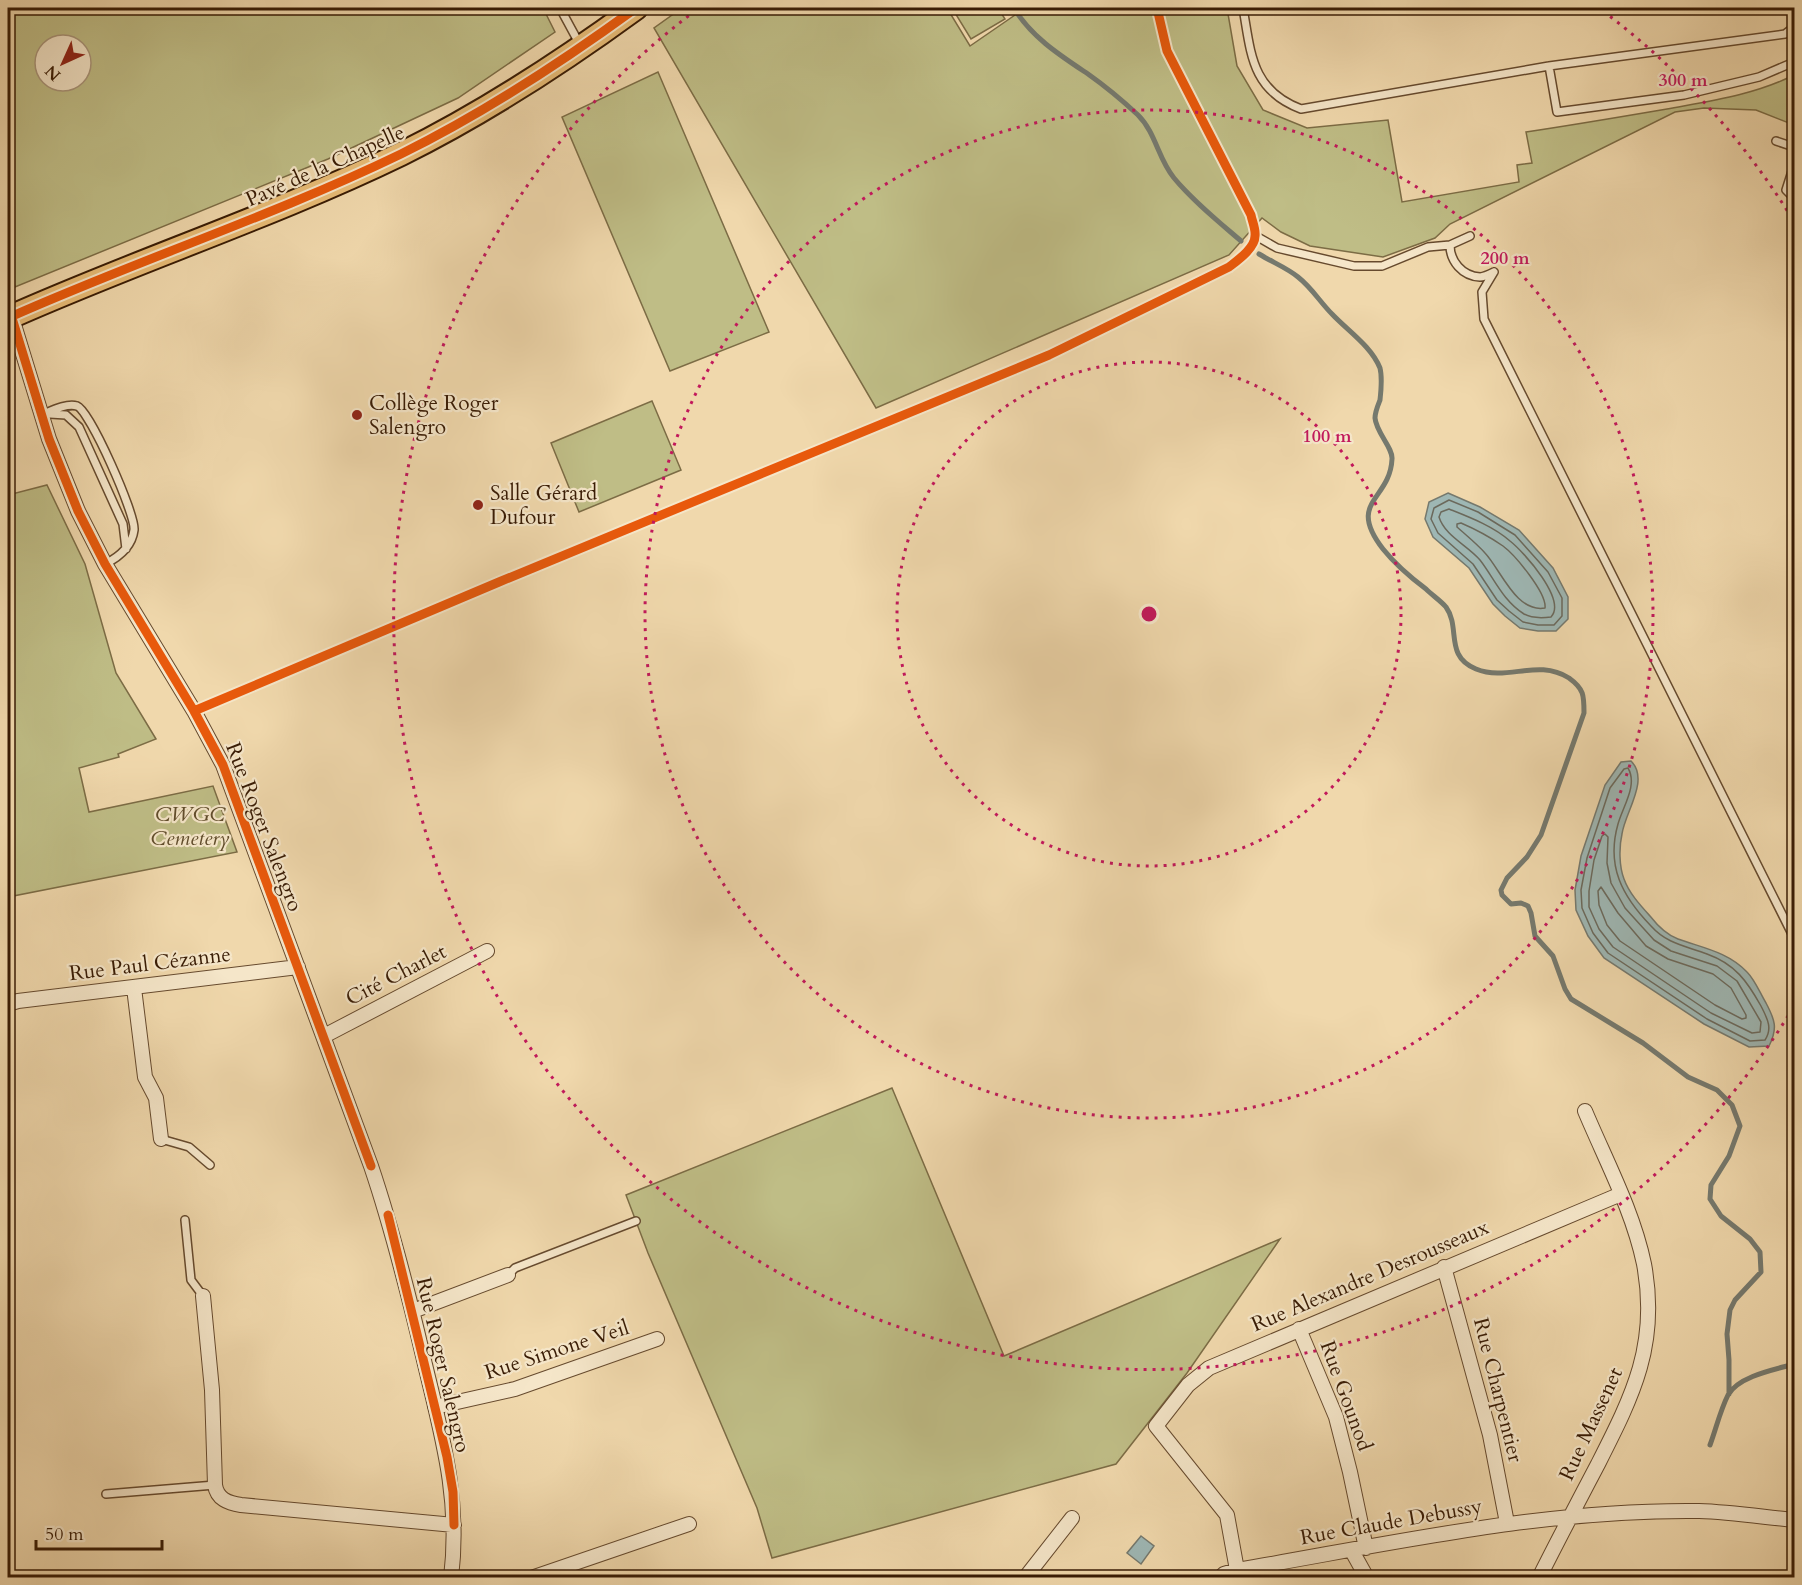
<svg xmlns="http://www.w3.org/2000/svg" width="1802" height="1585" font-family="Cardo,serif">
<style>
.green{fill:#bfbd86;stroke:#7c6c45;stroke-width:1.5;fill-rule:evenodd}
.water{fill:#9eb7b4;stroke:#75796e;stroke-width:1.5}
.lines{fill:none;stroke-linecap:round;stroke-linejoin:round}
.shore{stroke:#6b695c;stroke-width:1.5}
.stream{stroke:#75796e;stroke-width:5}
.service-casing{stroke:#664a2e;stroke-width:10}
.minor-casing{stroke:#664a2e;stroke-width:16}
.primary-casing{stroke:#381b04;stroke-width:26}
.service{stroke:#f5e6c9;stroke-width:7}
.minor{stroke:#f5e6c9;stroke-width:14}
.primary{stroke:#e8bc76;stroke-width:22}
.cycleway-casing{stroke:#f5e6c9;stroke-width:13}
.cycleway{stroke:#e8590c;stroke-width:9}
.ring{fill:none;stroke:#c2185b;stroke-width:3;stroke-dasharray:3 6}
.poi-dot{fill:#8f2418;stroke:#f5e6c9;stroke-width:2}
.labels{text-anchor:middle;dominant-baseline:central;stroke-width:4.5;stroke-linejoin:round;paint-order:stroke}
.street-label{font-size:21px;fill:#381b04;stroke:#f5e6c9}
.poi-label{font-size:21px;fill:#381b04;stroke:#f5e6c9;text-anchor:start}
.park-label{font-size:21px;font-style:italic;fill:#604c2b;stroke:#f5e6c9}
.centre{fill:#c2185b;stroke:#f5e6c9;stroke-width:3}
.ring-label{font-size:18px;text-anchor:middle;font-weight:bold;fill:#c2185b;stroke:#f5e6c9;stroke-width:4.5;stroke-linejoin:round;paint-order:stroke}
</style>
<rect width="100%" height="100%" fill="#f0d8ac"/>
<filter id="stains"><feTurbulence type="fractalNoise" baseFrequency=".00333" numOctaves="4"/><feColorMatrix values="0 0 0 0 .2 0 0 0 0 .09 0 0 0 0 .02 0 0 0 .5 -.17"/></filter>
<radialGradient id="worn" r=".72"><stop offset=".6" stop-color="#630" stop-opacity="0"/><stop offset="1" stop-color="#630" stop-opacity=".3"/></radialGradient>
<!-- green -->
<path class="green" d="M8 8H543L555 32 458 98 328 159 15 287 8 260ZM45 45H81V81H45Z
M682 8H947L970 46 1015 15 1013 8H1227L1237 66 1263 110 1307 128 1388 120 1402 202 1519 182 1517 165 1532 163 1526 132C1573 125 1620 117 1667 109 1710 101 1754 95 1794 75V125L1756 110 1704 108 1675 112 1450 224 1435 238 1383 257 1310 246 1281 232 1262 218 1229 255 876 408 654 28Z
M952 8H998L1005 19 971 39Z
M658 72 769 332 670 371 562 117Z
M652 401 681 470 579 512 551 443Z
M47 485 85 564 116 673 156 739 118 754 119 757 79 768 89 812 213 786 237 852 8 897V495Z
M892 1088 1004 1356 1280 1239 1187 1373 1116 1464 772 1558 757 1508 648 1253 626 1195Z"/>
<!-- water -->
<path class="water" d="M1448 493 1480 507 1519 530 1553 568 1568 597V619L1556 631H1538L1520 628 1505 616 1493 604 1469 568 1433 537 1425 519 1429 502Z
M1631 761C1650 780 1625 812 1622 834 1619 847 1619 866 1624 879 1629 893 1640 905 1650 916 1657 925 1667 935 1678 939 1703 948 1728 952 1747 972 1755 980 1760 993 1766 1003 1775 1020 1778 1028 1769 1046L1749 1047 1704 1024 1604 958 1588 936 1576 910 1575 890 1581 856 1605 785 1621 762Z
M1141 1536 1154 1546 1141 1564 1127 1553Z"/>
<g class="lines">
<!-- shore -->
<path class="shore" d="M1449 500 1478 512 1515 535 1548 572 1562 598V616L1554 625H1538L1523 622 1509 611 1497 600 1473 564 1438 533 1431 519 1434 508Z
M1449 509C1469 517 1493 526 1510 541 1524 552 1567 600 1551 617 1543 618 1531 618 1524 614 1503 601 1494 578 1480 560 1467 545 1445 536 1439 517L1441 512Z
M1461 523C1475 529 1490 537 1503 546 1515 555 1547 593 1545 608 1516 613 1501 570 1485 553 1477 544 1467 536 1457 527V524Z
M1628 768C1638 785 1623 806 1618 824 1606 866 1622 896 1651 926 1667 944 1686 946 1707 954 1735 964 1747 981 1761 1006 1767 1018 1773 1028 1765 1040L1750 1041 1707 1019 1608 953 1593 933 1582 908 1581 890 1587 858 1610 788 1624 769Z
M1605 834 1608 837 1607 863 1611 883 1625 908 1654 940 1671 951 1717 966 1737 981 1761 1022 1760 1032 1752 1033 1711 1013 1613 947 1599 929 1589 907V891L1594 860 1602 836Z
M1601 887 1618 913 1646 946 1668 959 1713 974 1731 988 1746 1015V1018L1742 1019 1715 1005 1620 941 1607 925 1599 905 1598 891Z"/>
<!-- stream -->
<path class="stream" d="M1014 8C1031 37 1061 56 1088 74 1105 86 1123 101 1138 115 1156 133 1158 159 1174 178 1193 201 1219 222 1241 241
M1259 254C1272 262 1287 268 1298 277 1312 288 1320 302 1332 314 1348 331 1371 346 1380 368 1382 376 1381 391 1380 400 1378 405 1375 412 1375 418 1376 432 1393 448 1392 459 1390 501 1346 501 1383 549 1395 564 1410 577 1426 589 1432 595 1441 601 1446 607 1461 628 1444 656 1476 669 1508 682 1537 658 1569 678 1584 689 1584 695 1584 713L1541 835 1527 857 1507 878 1501 890 1502 895 1511 904 1521 903 1528 906 1531 913 1535 936 1553 956 1565 989 1571 999 1643 1043 1688 1077 1717 1090 1732 1105 1740 1126 1729 1156 1711 1185 1710 1199 1721 1216 1750 1239 1760 1252 1761 1272 1735 1300 1730 1310 1727 1334 1729 1360V1394
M1710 1445C1716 1429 1720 1411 1728 1395 1738 1377 1772 1370 1791 1365L1794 1367"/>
<!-- service casing -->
<g class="service-casing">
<path id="service" d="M560 8 579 43
M1243 8C1251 53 1251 90 1301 109L1549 66 1785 34 1794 27
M1549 66 1557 112 1684 95 1759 77 1794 62
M1776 141 1794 147
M1794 165 1786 190 1794 198
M1256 236 1277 248 1354 266H1382L1428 247 1450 245 1470 236
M1450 245C1450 261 1462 276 1480 277 1484 277 1490 274 1494 272
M1494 272 1482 292 1484 319 1794 938
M50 414 66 415 79 427 123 524 126 549
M41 415C51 411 66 403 77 406 90 411 136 515 134 530 132 546 119 557 105 564
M194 711 499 582 1049 355 1229 267C1238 260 1255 248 1255 236 1256 229 1252 221 1251 215L1167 51 1157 8
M161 1139 189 1147 210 1165
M185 1220 191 1280 203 1296
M508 1275 515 1268 636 1221
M106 1494 215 1485"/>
</g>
<!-- minor casing -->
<g class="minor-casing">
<path id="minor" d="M8 305 49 439 78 511 105 564 194 711 223 765 371 1166C392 1228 408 1292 423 1356 441 1433 461 1497 451 1578
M134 988 145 1077 156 1098 161 1139
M8 1004 18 1001 298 967
M324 1036 487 951
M1444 1267 1490 1435 1507 1523
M203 1296 212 1390 215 1485C217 1499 228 1503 241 1505L454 1525
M413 1311 508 1275
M1299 1329 1336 1417 1350 1472 1366 1548
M435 1407 515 1389 657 1339
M1352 1551 1367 1578
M1237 1570 1227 1515 1156 1426 1188 1385 1209 1368 1621 1194
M531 1578 689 1524
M1025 1578 1072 1518
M1220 1578 1224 1574 1237 1570C1390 1544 1543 1509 1699 1511 1731 1512 1763 1517 1794 1520
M1539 1578C1558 1540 1578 1502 1598 1464 1633 1395 1659 1344 1644 1264 1633 1211 1606 1161 1585 1111"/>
</g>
<!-- primary casing -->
<g class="primary-casing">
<path id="primary" d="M8 318C138 260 273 216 401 154 484 113 562 62 636 8"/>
</g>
<!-- service -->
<use href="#service" class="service"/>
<!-- minor -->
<use href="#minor" class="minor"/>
<!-- primary -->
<use href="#primary" class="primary"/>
<!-- cycleway casing -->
<g class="cycleway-casing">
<path id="cycleway" d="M8 305 49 439 78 511 105 564 194 711 223 765 371 1166
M8 318C138 260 273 216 401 154 484 113 562 62 636 8
M194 711 499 582 1049 355 1229 267C1238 260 1255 248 1255 236 1256 229 1252 221 1251 215L1167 51 1157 8
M388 1215 447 1457 453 1492 454 1525"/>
</g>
<!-- cycleway -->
<use href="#cycleway" class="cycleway"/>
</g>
<!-- distance rings -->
<g class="ring">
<circle cx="1149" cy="614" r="252"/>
<circle cx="1149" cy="614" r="504"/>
<path d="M1793 1008A755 755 0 1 1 695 11M1603 11A755 755 0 0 1 1793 220"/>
</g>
<!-- markers -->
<g class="poi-dot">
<circle cx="357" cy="415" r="6"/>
<circle cx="478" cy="505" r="6"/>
</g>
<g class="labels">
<!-- street labels -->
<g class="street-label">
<text transform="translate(325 166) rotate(-24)">Pavé de la Chapelle</text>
<text transform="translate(264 827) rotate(69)">Rue Roger Salengro</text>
<text transform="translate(150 964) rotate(-7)">Rue Paul Cézanne</text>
<text transform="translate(396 975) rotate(-27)">Cité Charlet</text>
<text transform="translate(1370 1276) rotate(-23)">Rue Alexandre Desrousseaux</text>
<text transform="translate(557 1350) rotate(-18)">Rue Simone Veil</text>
<text transform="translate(443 1365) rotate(77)">Rue Roger Salengro</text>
<text transform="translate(1498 1390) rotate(76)">Rue Charpentier</text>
<text transform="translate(1346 1396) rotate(70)">Rue Gounod</text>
<text transform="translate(1591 1424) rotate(-65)">Rue Massenet</text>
<text transform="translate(1391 1522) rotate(-10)">Rue Claude Debussy</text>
</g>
<!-- poi labels -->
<g class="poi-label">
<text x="369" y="403">Collège Roger<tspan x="369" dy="24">Salengro</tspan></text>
<text x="490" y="493">Salle Gérard<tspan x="490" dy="24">Dufour</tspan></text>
</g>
<!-- park labels -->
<g class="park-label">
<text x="190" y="814">CWGC<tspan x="190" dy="24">Cemetery</tspan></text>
</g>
</g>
<circle cx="1149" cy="614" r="9" class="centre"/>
<g class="ring-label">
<text x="1683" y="86">300 m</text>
<text x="1505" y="264">200 m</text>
<text x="1327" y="442">100 m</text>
</g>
<!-- margin -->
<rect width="1802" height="1585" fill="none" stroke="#f0d8ac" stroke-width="30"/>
<rect x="9" y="9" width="1784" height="1567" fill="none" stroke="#381b04" stroke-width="3"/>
<rect x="15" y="15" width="1772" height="1555" fill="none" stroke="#381b04" stroke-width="1.5"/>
<!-- north arrow -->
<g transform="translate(63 63) rotate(225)"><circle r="28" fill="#f5e6c9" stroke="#a9957a" stroke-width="1.5"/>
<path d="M0-4.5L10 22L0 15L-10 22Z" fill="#8f2418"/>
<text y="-9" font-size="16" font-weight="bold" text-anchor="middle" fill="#381b04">N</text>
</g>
<!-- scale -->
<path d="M36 1540v9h126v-9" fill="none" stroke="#381b04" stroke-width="3"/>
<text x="45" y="1540" font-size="18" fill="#381b04" stroke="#f5e6c9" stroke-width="4.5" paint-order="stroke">50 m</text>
<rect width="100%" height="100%" filter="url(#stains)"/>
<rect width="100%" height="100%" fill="url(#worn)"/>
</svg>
